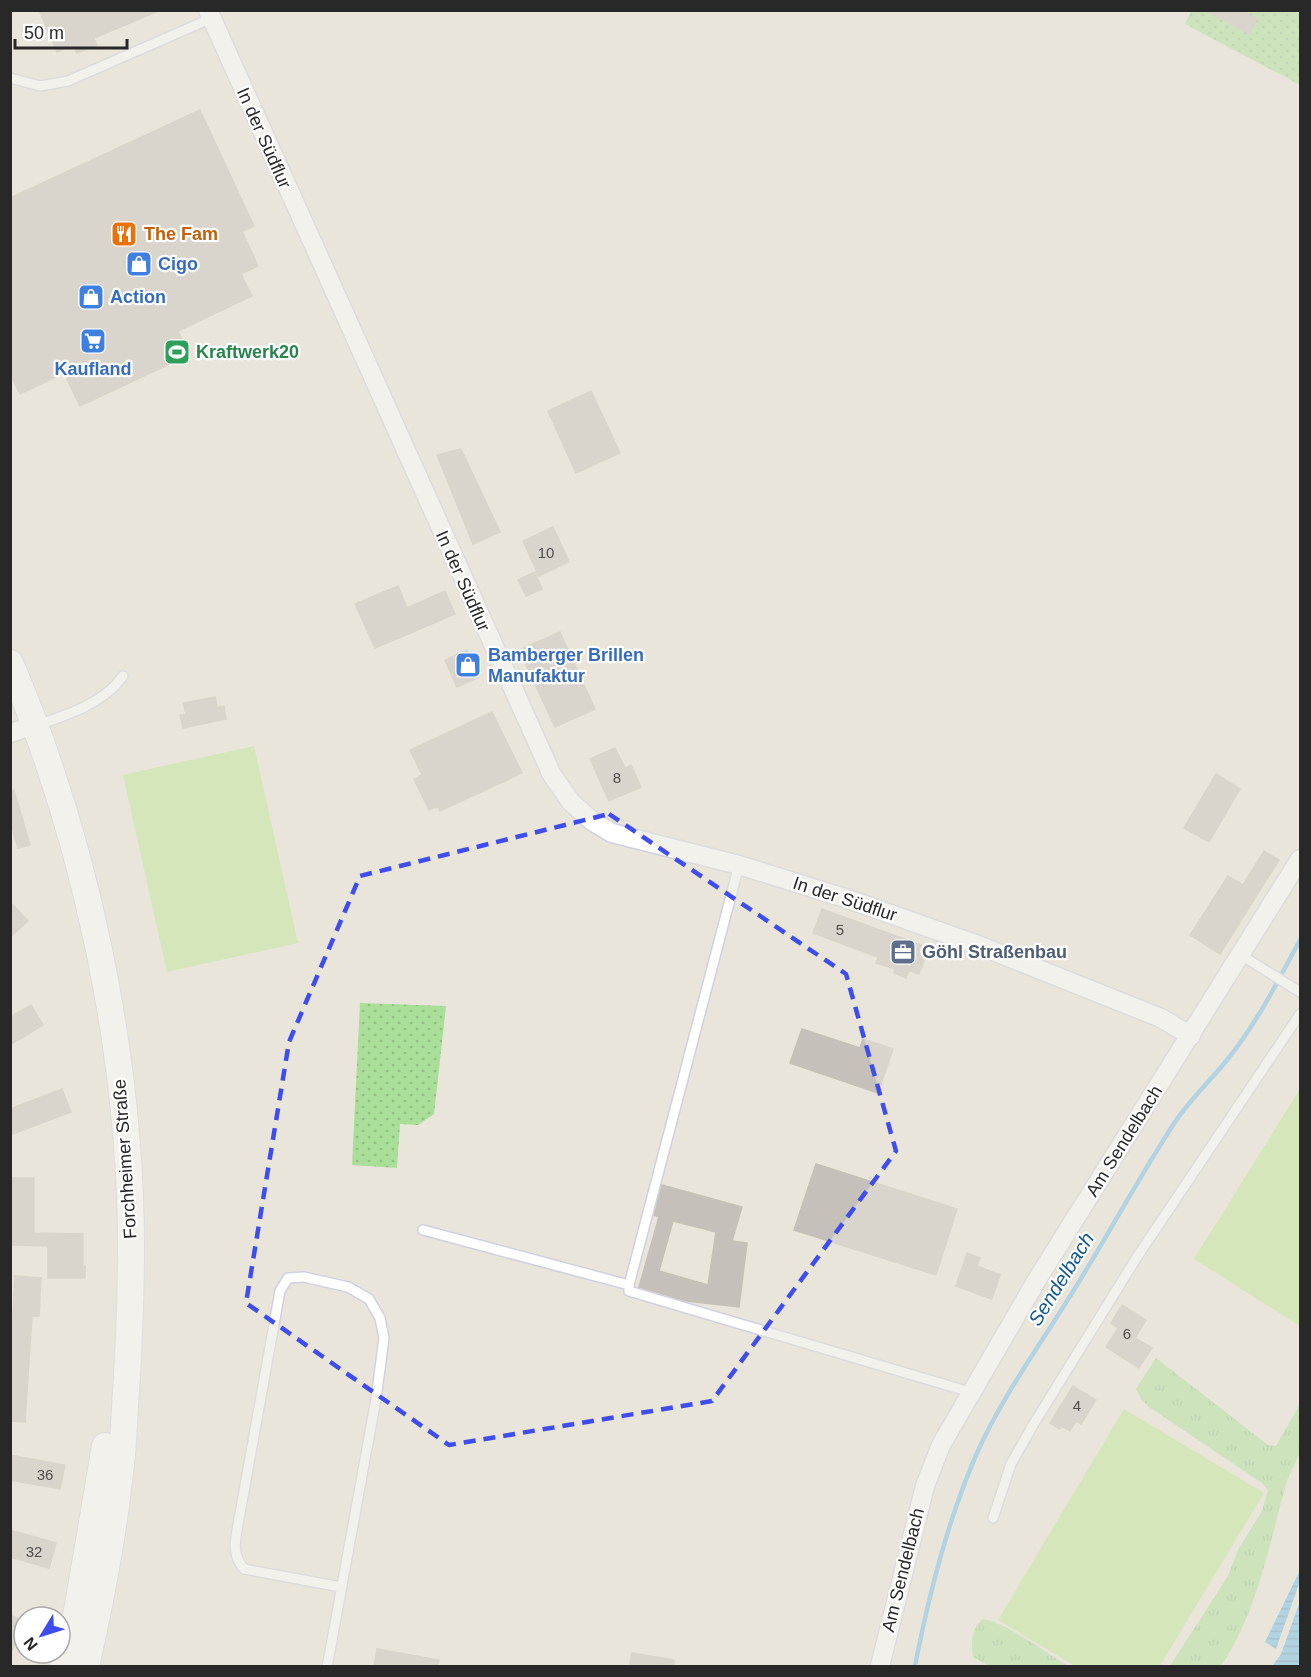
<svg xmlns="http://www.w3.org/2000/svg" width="1311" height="1677" font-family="Arial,sans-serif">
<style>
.grass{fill:url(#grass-tufts)}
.garden{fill:url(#garden-dots)}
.pitch{fill:#bbe693}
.water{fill:url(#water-rules)}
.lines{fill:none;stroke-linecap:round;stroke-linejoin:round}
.stream{stroke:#70bce9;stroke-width:4.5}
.building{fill:#c5c1ba;stroke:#c5c1b4;stroke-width:1.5;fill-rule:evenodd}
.lane-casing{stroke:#cfd1e1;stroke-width:12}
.street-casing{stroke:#cfd1e1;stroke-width:21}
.secondary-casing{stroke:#cfd1e1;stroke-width:28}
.lane{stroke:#fff;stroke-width:9}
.street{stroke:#fff;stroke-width:18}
.secondary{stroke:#fff;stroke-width:26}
.marked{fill:none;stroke:#3e4df2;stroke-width:4.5;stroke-dasharray:12 8;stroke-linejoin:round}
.labels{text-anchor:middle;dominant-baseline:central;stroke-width:4.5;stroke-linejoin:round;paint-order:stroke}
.number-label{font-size:15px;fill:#4f4e4c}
.street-label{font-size:18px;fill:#282828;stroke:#fff}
.food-label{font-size:18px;font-weight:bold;fill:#c56008;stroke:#fff;text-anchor:start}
.shop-label{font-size:18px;font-weight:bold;fill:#366cbe;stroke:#fff;text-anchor:start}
.leisure-label{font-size:18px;font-weight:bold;fill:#27864d;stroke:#fff;text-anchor:start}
.service-label{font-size:18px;font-weight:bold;fill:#4e5e75;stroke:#fff;text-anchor:start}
.water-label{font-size:20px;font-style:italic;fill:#125992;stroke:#fff}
</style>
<defs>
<pattern id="grass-tufts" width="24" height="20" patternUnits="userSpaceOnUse" patternTransform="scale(1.5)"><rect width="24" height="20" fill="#a9df98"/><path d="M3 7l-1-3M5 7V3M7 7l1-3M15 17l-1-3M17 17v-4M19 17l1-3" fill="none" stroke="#91bf83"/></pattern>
<pattern id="garden-dots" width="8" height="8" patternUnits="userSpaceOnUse" patternTransform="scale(1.5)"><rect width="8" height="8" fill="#a9df98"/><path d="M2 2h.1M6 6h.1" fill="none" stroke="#91bf83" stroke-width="1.8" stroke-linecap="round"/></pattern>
<pattern id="water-rules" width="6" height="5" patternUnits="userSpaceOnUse" patternTransform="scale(1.5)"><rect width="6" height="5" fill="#70bce9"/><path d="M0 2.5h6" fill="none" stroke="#5c99bd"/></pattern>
</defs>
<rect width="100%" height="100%" fill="#eae5da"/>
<!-- grass -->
<path class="grass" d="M1156 1358 1268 1445 1276 1446 1300 1404C1301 1418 1303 1436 1300 1450 1299 1459 1289 1473 1286 1484 1269 1545 1257 1613 1221 1666H1170L1228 1576 1238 1550 1262 1511 1268 1490 1262 1483 1149 1407 1142 1400 1136 1389Z
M983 1619C1007 1623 1046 1653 1068 1666H989L973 1657C971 1642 971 1629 983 1619Z"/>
<!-- garden -->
<path class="garden" d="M1191 11H1300V85L1185 24Z
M360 1003 446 1006 434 1114 418 1125 400 1124 397 1168 352 1165Z"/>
<!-- pitch -->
<path class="pitch" d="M254 746 298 943 167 972 123 775Z
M1300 1089V1326L1194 1259Z
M1124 1409 1264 1493 1160 1666H1075L998 1620Z"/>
<!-- water -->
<path class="water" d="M1300 1570V1581L1276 1649 1265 1642Z
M1300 1601V1666H1272L1281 1654Z"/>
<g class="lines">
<!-- stream -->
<path class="stream" d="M915 1666C929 1594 947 1521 977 1453 1001 1399 1036 1351 1067 1301 1104 1243 1137 1180 1175 1122 1190 1100 1210 1081 1227 1060 1257 1023 1278 981 1300 940"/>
</g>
<!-- building -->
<path class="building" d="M39 10H161L94 38 97 45 77 53 73 45 57 52Z
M1205 10H1240L1257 19 1249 34Z
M200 110 254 226 242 231 258 266 241 274 252 296 178 331 189 355 80 406 64 373 20 394 10 373V198Z
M591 391 620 453 576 473 548 411Z
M461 449 500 532 473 544 437 455Z
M553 527 569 562 539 576 523 541Z
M535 572 542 589 526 596 518 580Z
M398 586 407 608 445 591 455 614 375 648 355 604Z
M560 632 595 709 555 727 519 650Z
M467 650 479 677 457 687 445 660Z
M215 697 217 707 224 706 226 719 183 728 180 715 186 714 183 703Z
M492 712 522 773 440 811 438 806 429 810 414 779 422 775 410 750Z
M615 748 625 768 631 765 641 787 609 801 590 759Z
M1216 774 1240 789 1209 842 1184 828Z
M10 790H14L30 845 18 848 10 820Z
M1264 851 1279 860 1220 954 1190 935 1228 876 1243 885Z
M10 902 28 921 10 937Z
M822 909 929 948 919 974 909 970 906 978 894 973 895 969 876 963 878 957 813 933Z
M31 1005 43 1025 10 1045V1017Z
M802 1029 860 1048 863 1039 893 1049 878 1093 790 1063Z
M62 1089 71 1112 10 1135V1109Z
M816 1164 957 1209 936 1275 794 1230Z
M10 1178H34V1233L83 1234V1266H85V1278H48V1246L10 1245Z
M662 1185 742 1207 732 1241 747 1243 739 1307 686 1301 639 1287 659 1217 654 1215ZM673 1221 716 1232 708 1285 659 1271Z
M967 1253 980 1258 977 1266 1000 1275 992 1299 956 1286Z
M15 1276 41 1278 39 1316H32L25 1422 10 1421V1314H13Z
M1122 1305 1146 1320 1135 1338 1152 1348 1139 1368 1106 1347 1118 1328 1111 1323Z
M1073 1386 1096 1400 1081 1424 1076 1421 1070 1431 1062 1426 1060 1429 1050 1423Z
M10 1455 65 1465 60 1489 10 1480Z
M10 1530 56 1543 49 1568 10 1557Z
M10 1615 24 1621V1626L10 1655Z
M377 1649 439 1660 438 1666H374Z
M632 1653 674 1660V1666H629Z"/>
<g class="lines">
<!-- lane casing -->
<g class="lane-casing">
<path id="lane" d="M10 78 40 86 68 81 212 18
M37 725C68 715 104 703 123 676
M1241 955 1300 992
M423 1230 629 1285 739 865
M629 1285V1291L970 1392
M993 1518 1011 1464 1033 1425 1137 1257 1300 1014
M327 1666 328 1662 376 1399 384 1338 380 1318 369 1299 348 1287 304 1277 288 1278 280 1291 237 1530C234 1545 234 1557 244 1569L341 1587"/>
</g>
<!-- street casing -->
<g class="street-casing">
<path id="street" d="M208 10 552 775 571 802 592 821 612 833 739 865 848 899 978 945 1161 1018 1191 1036
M10 733 20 730
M880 1666 925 1486 941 1445 1038 1278 1300 859"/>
</g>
<!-- secondary casing -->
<g class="secondary-casing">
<path id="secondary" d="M10 663C86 840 131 1056 131 1248 131 1296 129 1344 126 1392 124 1416 124 1440 121 1464 114 1532 101 1600 86 1666
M63 1666 77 1611 105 1446"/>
</g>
<!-- lane -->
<use href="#lane" class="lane"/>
<!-- street -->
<use href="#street" class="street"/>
<!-- secondary -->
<use href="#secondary" class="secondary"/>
</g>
<!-- marked area -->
<path d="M0 0H1311V1677H0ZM609 814 846 974 896 1151 712 1401 449 1445 246 1303 289 1042 360 876Z" fill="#eae5da" fill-opacity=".55" fill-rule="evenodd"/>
<path class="marked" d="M609 814 846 974 896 1151 712 1401 449 1445 246 1303 289 1042 360 876Z"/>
<!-- icons -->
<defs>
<g id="restaurant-square" transform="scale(1.35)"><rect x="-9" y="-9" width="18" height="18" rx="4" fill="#e8710a" stroke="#fff"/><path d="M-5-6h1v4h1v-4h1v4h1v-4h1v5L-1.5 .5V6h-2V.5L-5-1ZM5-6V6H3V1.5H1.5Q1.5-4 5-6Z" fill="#fff"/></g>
<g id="shop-square" transform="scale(1.35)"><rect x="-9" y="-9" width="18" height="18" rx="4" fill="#3f7fe0" stroke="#fff"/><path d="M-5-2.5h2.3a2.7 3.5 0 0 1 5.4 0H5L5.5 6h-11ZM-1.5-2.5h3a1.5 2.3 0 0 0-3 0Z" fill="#fff"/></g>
<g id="supermarket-square" transform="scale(1.35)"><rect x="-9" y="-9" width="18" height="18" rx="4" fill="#3f7fe0" stroke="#fff"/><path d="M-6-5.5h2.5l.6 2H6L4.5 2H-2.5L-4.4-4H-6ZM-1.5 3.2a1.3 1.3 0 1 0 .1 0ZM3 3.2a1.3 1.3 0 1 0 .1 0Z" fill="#fff"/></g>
<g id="stadium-square" transform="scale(1.35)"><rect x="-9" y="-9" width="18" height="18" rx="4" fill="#2e9e5b" stroke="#fff"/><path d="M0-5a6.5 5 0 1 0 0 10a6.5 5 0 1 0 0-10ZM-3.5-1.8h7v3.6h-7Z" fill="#fff"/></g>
<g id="office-square" transform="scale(1.35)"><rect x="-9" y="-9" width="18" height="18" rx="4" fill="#5c6f8a" stroke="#fff"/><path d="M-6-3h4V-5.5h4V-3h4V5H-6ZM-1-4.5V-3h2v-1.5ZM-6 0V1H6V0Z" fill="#fff"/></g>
</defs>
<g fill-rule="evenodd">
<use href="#restaurant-square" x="124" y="234"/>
<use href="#shop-square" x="139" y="264"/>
<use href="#shop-square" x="91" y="297"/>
<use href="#supermarket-square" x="93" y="341"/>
<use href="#stadium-square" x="177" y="352"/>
<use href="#shop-square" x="468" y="665"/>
<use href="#office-square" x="903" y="952"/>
</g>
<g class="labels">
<!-- number labels -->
<g class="number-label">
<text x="546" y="552">10</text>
<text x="617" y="777">8</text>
<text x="840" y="929">5</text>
<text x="1127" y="1333">6</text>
<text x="1077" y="1405">4</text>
<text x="45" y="1474">36</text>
<text x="34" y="1551">32</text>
</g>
<!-- street labels -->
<g class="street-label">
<text transform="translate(264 138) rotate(66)">In der Südflur</text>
<text transform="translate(463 581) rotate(66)">In der Südflur</text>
<text transform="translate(845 899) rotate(18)">In der Südflur</text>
<text transform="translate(1124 1141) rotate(-58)">Am Sendelbach</text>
<text transform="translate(125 1159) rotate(-94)">Forchheimer Straße</text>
<text transform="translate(903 1570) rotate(-76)">Am Sendelbach</text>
</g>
<!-- food labels -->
<g class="food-label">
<text x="144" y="234">The Fam</text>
</g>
<!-- shop labels -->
<g class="shop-label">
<text x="158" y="264">Cigo</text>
<text x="110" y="297">Action</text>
<text x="93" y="369" text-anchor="middle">Kaufland</text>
<text x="488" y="655">Bamberger Brillen<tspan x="488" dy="21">Manufaktur</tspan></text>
</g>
<!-- leisure labels -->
<g class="leisure-label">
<text x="196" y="352">Kraftwerk20</text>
</g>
<!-- service labels -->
<g class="service-label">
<text x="922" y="952">Göhl Straßenbau</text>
</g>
<!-- water labels -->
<g class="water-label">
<text transform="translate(1061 1279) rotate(-58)">Sendelbach</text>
</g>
</g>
<!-- border -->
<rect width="1311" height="1677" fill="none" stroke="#282828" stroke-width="24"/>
<!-- north arrow -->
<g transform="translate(42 1635) rotate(232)"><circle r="28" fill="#ffffff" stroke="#a9a9a9" stroke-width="1.5"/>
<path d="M0-4.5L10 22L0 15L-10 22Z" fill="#3e4df2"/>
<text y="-9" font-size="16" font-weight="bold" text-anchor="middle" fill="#282828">N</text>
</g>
<!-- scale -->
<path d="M15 39v9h112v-9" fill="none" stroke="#282828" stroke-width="3"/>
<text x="24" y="39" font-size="18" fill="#282828" stroke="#ffffff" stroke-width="4.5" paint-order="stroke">50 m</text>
</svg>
